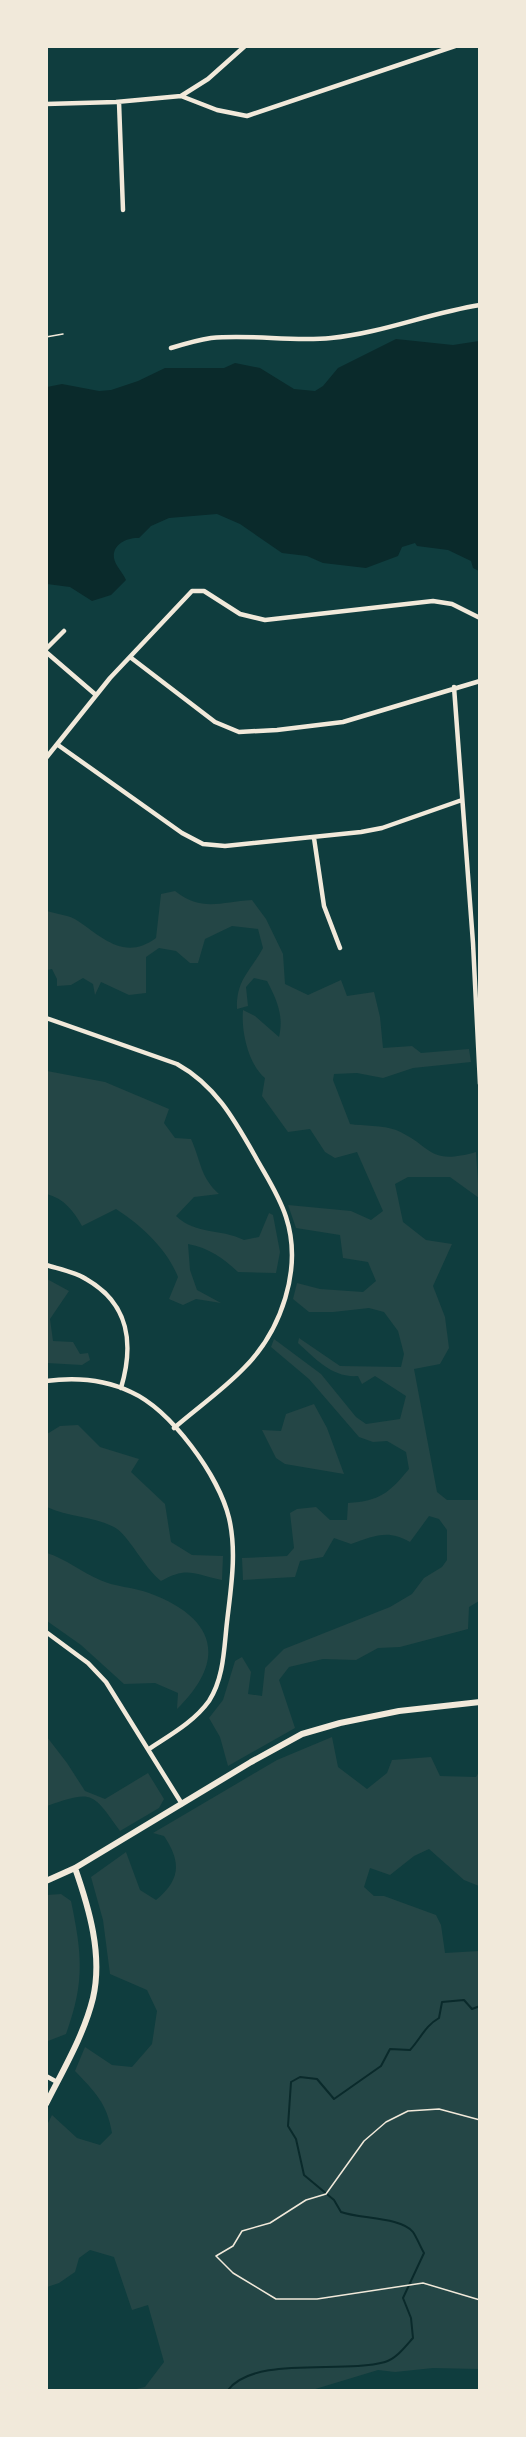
<svg xmlns="http://www.w3.org/2000/svg" width="526" height="2437" font-family="Inter,sans-serif">
<style>
.green{fill:#244646}
.water{fill:#0a2a2b}
.lines{fill:none;stroke-linecap:round;stroke-linejoin:round}
.stream{stroke:#0a2a2b;stroke-width:2}
.path{stroke:#f1e9da;stroke-width:1.5}
.minor{stroke:#f1e9da;stroke-width:4.5}
.tertiary{stroke:#f1e9da;stroke-width:6}
</style>
<rect width="100%" height="100%" fill="#0f3d3e"/>
<!-- green -->
<path class="green" d="M175 891C202 912 220 902 252 900L266 919 283 954 285 984 308 995 341 980 347 996 374 992 380 1017 383 1048 412 1046 421 1053 469 1049 471 1062 413 1068 383 1078 357 1073 334 1074 333 1080 350 1124C363 1126 383 1125 396 1130 433 1146 427 1166 476 1152L479 1198 450 1177H408L395 1184 403 1222 426 1240 452 1244 433 1286 445 1317 449 1348 440 1364 414 1369 437 1492 447 1500H479V1601L469 1607 468 1629 400 1647 378 1648 356 1660 323 1659 289 1667 279 1680 295 1728 228 1766 220 1737 209 1718 223 1700 235 1661 242 1657 251 1672 248 1694 262 1696 265 1668 284 1649 390 1607 412 1594 424 1578 442 1567 447 1560V1530L439 1519 429 1516 410 1542C388 1529 374 1536 351 1544L334 1538 323 1557 300 1561 295 1577 243 1580 242 1558 287 1556 294 1548 290 1513 297 1509 316 1507 330 1520H347L348 1503C380 1501 389 1493 409 1469L406 1452 387 1441 373 1442 359 1437 309 1379 271 1347 274 1339 321 1374 356 1417 366 1424 400 1419 406 1396 375 1376 362 1384 358 1376C332 1378 316 1359 298 1343L299 1338 340 1366 401 1367 404 1354 398 1331 384 1312 369 1308 333 1312H309L293 1299 297 1283 320 1289 363 1292 376 1281 368 1262 343 1258 340 1235 296 1228 288 1205 351 1211 371 1220 383 1211 357 1152 335 1158 325 1152 310 1129 288 1132 262 1096 265 1078C248 1064 241 1031 243 1010L255 1016 279 1037C284 1016 277 1000 267 981L254 978 246 987 248 1006 237 1009C236 980 250 972 263 948L258 929 232 926 205 939 198 963H190L176 951 159 948 146 957V993L129 995 101 982 95 995 93 984 83 978 71 985 57 986V979L52 969 47 970V911C56 914 70 915 78 921 103 938 125 961 156 938L161 894Z
M47 1071 105 1082 169 1109 164 1123 175 1138 191 1139C201 1161 200 1177 219 1194L194 1197 176 1216C196 1235 219 1228 244 1240L259 1237 269 1213 273 1215 280 1252 276 1273 238 1272C223 1258 209 1248 188 1244L190 1270 197 1290 221 1303 196 1299 183 1305 169 1299 178 1277C167 1249 141 1225 116 1209L82 1226C73 1210 64 1199 47 1194Z
M47 1279 69 1291 50 1319 53 1341 73 1342 80 1354 88 1353 90 1360 82 1365 47 1363Z
M314 1404 327 1428 344 1474 285 1464 276 1458 262 1430 281 1431 286 1414Z
M78 1425 100 1447 139 1459 131 1472 165 1504 171 1542 192 1555 223 1556 222 1580C194 1574 187 1566 161 1581 144 1568 129 1535 114 1527 93 1516 68 1517 47 1507V1434L60 1426Z
M47 1553C66 1559 81 1572 100 1580 115 1587 133 1587 149 1593 214 1617 229 1658 177 1709L178 1693 155 1683 124 1684 81 1645 47 1621Z
M47 1737 67 1763 85 1791 105 1799 148 1773 164 1799 159 1808 120 1831C92 1792 93 1790 47 1806Z
M332 1737 338 1767 367 1789 387 1773 392 1760 431 1757 440 1776 476 1777 479 1772V1886L464 1880 429 1849 414 1856 390 1875 370 1868 364 1887 374 1896H384L436 1915 441 1925 445 1953 479 1951V2369L433 2368 395 2372 378 2370 312 2390H132L145 2387 164 2362 148 2305 132 2310 114 2257 90 2250 79 2258 75 2272 59 2283 47 2287V2125L52 2115 77 2138 100 2145 112 2133C107 2103 95 2092 75 2071L85 2047 112 2065 132 2067 152 2044 157 2011 147 1990 110 1974 103 1920 91 1877 126 1852 140 1890 156 1900C180 1880 182 1863 164 1836L153 1833 277 1760Z
M61 1894 71 1901C82 1954 85 1982 66 2034L48 2041 47 1895Z"/>
<!-- water -->
<path class="water" d="M396 339 453 345 479 341V571L473 568 471 561 448 550 417 546 415 543 402 547 398 556 366 568 323 563 307 556 282 553 240 524 217 514 169 518 151 526 139 538C128 537 112 544 114 558 115 565 123 573 126 580L111 595 92 601 70 587 47 584V387L62 384 99 391 111 390 138 381 165 368H224L235 363 260 368 294 389 315 391 323 386 338 368Z"/>
<g class="lines">
<!-- stream -->
<path class="stream" d="M228 2390C255 2355 343 2374 385 2362 396 2359 405 2347 413 2338L411 2318 403 2298 424 2253C420 2246 417 2238 413 2232 401 2217 360 2219 341 2212L334 2200 304 2175 296 2139 288 2126 291 2082 300 2077 317 2079 334 2099 381 2066 390 2049 410 2050C421 2038 425 2026 439 2018L442 2002 464 2000 472 2009 480 2006"/>
<!-- path -->
<path class="path" d="M46 337 63 334
M480 2120 439 2109 408 2111 386 2122 364 2141 326 2194 306 2200 270 2223 242 2231 233 2246 216 2256 233 2273 276 2299H317L423 2283 480 2300"/>
<!-- minor -->
<path class="minor" d="M181 96 217 110 247 116 455 46
M119 102 123 210
M46 104 116 102 181 96 208 79 245 46
M171 348C184 344 198 340 211 338 251 334 292 342 331 338 382 333 429 313 480 305
M46 649 64 631
M46 652 96 695
M130 657 215 722 239 732 277 730 343 722 480 681
M454 687 473 943 480 1084
M58 745 182 833 203 844 225 846 361 832 382 828 462 800
M46 758 110 678 192 591H204L240 614 265 620 433 601 452 604 480 618
M314 838 324 906 340 948
M46 1018 177 1064C215 1085 234 1119 255 1156 266 1176 279 1195 286 1217 303 1269 281 1331 244 1368 223 1390 197 1408 174 1428
M46 1265C59 1269 75 1272 86 1279 130 1304 134 1344 121 1388
M46 1381C76 1377 104 1379 131 1392 171 1410 219 1476 229 1518 237 1552 231 1587 227 1622 224 1648 224 1678 209 1701 194 1722 170 1735 149 1749
M46 1632 88 1663 106 1682 182 1804
M46 2076 57 2082"/>
<!-- tertiary -->
<path class="tertiary" d="M46 1881 75 1868 251 1762 302 1734 340 1723 399 1711 480 1702
M46 2104C63 2070 84 2035 93 1998 103 1955 89 1908 75 1868"/>
</g>
<!-- border -->
<rect width="526" height="2437" fill="none" stroke="#f1e9da" stroke-width="96"/>
</svg>
